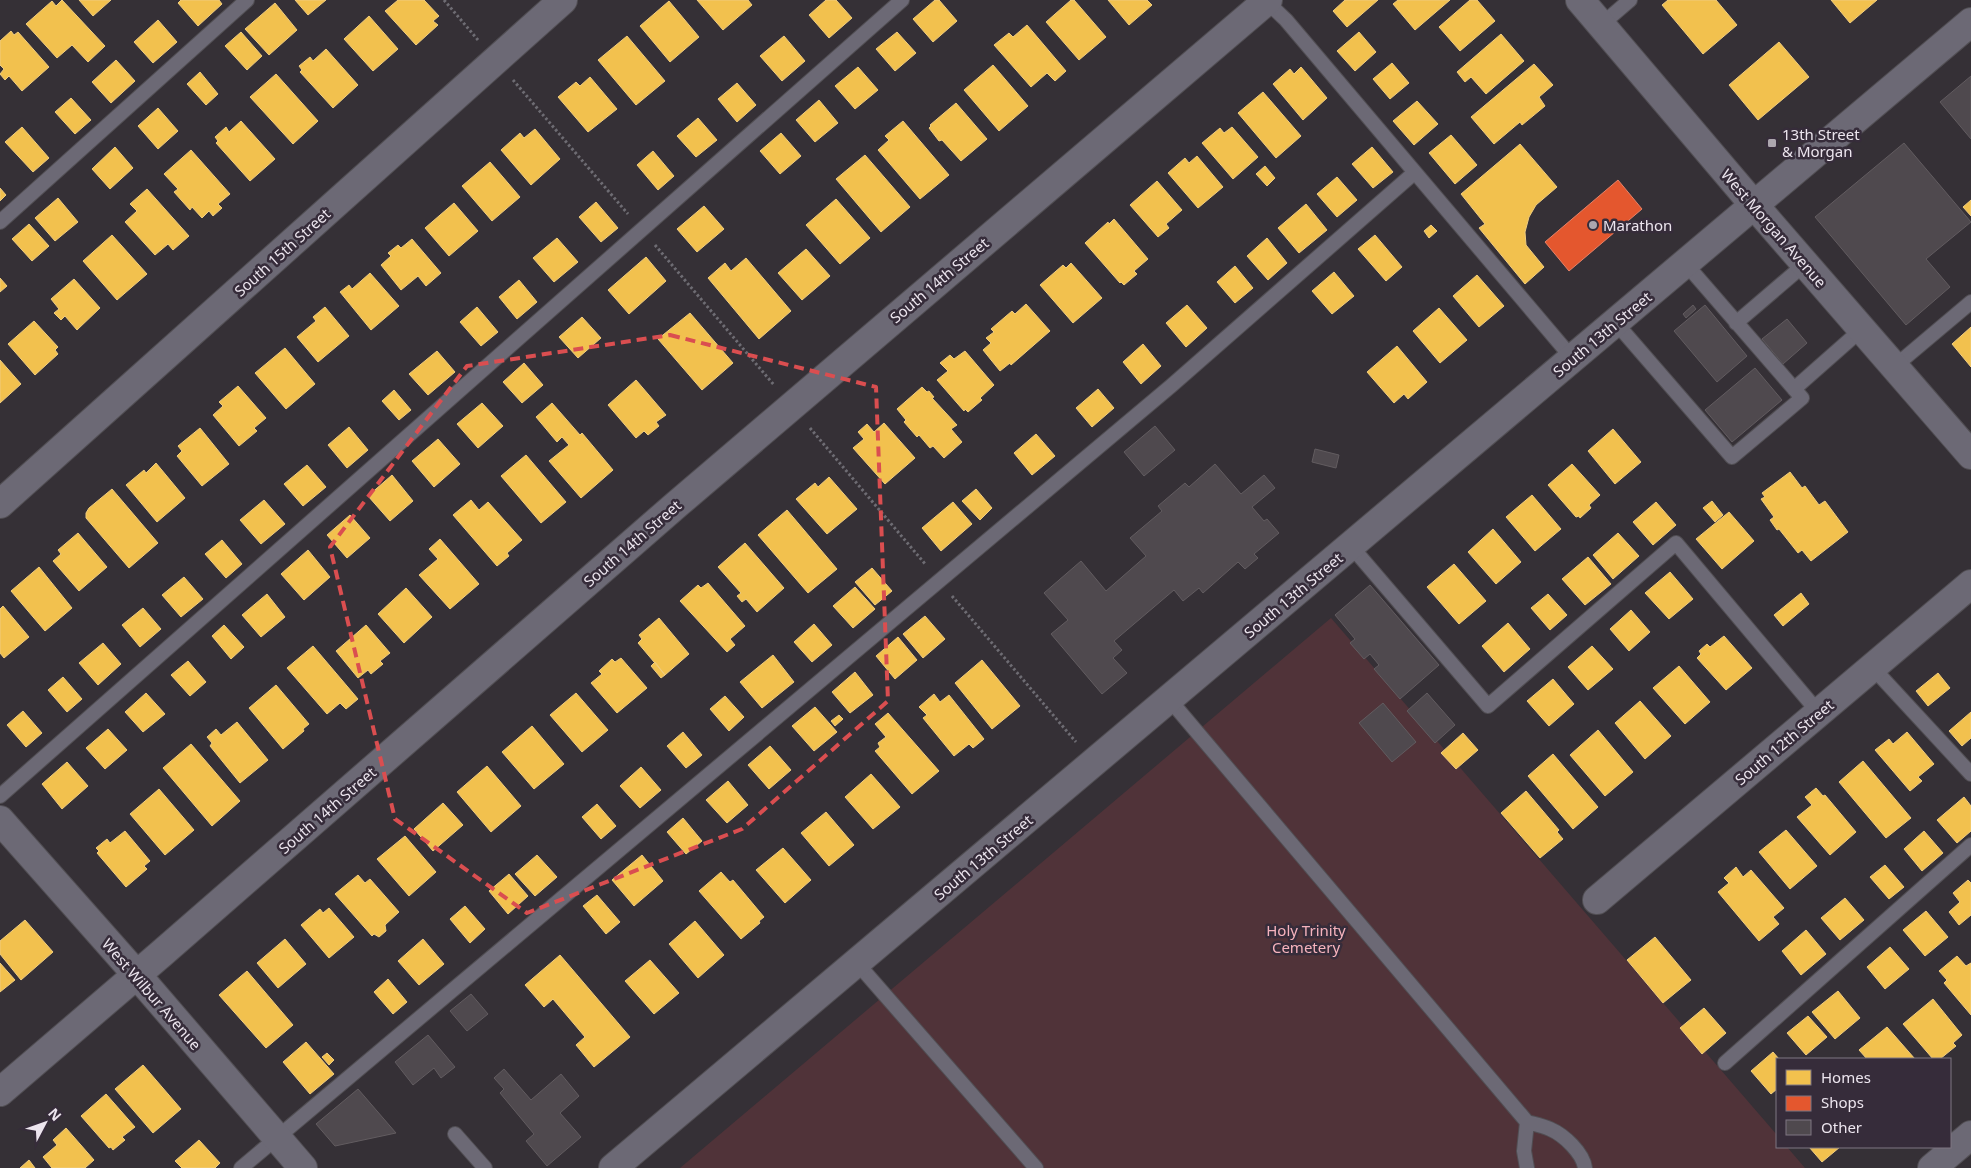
<svg xmlns="http://www.w3.org/2000/svg" width="1971" height="1168" font-family="'Noto Sans',sans-serif">
<style>
.green{fill:#503339}
.homes{fill:#f2c14e;stroke:#f0cc7e}
.shops{fill:#e4572e;stroke:#e68268}
.building{fill:#4f494e;stroke:#625c60}
.lines{fill:none;stroke-linecap:round;stroke-linejoin:round}
.service-casing{stroke:#514e53;stroke-width:16}
.minor-casing{stroke:#514e53;stroke-width:30}
.tertiary-casing{stroke:#514e53;stroke-width:30}
.path{stroke:#6e6c73;stroke-width:3;stroke-dasharray:2.5 2.5;stroke-linecap:butt}
.service{stroke:#6c6975;stroke-width:14}
.minor{stroke:#6c6975;stroke-width:28}
.tertiary{stroke:#6c6975;stroke-width:28}
.marked{fill:none;stroke:#da4e50;stroke-width:4;stroke-dasharray:10 6;stroke-linejoin:round}
.poi-dot{fill:#aca6ae;stroke:#362c3a;stroke-width:2}
.labels{text-anchor:middle;dominant-baseline:central;stroke-width:5;stroke-linejoin:round;paint-order:stroke}
.poi-label{font-size:15px;fill:#ece5ee;stroke:#362c3a;text-anchor:start}
.street-label{font-size:15px;fill:#ece5ee;stroke:#362c3a}
.park-label{font-size:15px;fill:#f6b3bd;stroke:#362c3a}
</style>
<rect width="100%" height="100%" fill="#353036"/>
<!-- green -->
<path class="green" d="M1331 618 1777 1135V1147H1787L1805 1168H680Z"/>
<!-- homes -->
<path class="homes" d="M62 0 105 46 88 62 72 45 57 58 26 24 52 1 56 6Z
M79 0H111L93 16Z
M181 0H219L222 4 198 26 178 3Z
M295 0H326L308 15Z
M398 0H424L439 16 433 21 438 25 416 45 385 11Z
M697 0H748L752 5 723 30Z
M826 0H836L852 18 829 38 809 15Z
M935 0H939L957 21 933 42 913 19Z
M1071 0H1074L1106 37 1079 60 1046 22Z
M1108 0H1147L1152 5 1129 25Z
M1345 0H1378L1347 27 1333 11Z
M1398 0H1450L1415 30 1393 4Z
M1470 0H1477L1495 21 1460 51 1439 27Z
M1668 0H1716L1737 25 1703 54 1662 5Z
M1831 0H1877L1850 23Z
M669 1 699 37 670 62 640 26Z
M275 3 297 30 269 55 245 29Z
M369 16 398 49 373 71 344 39Z
M158 20 177 42 153 63 134 42Z
M1027 25 1066 71 1055 81 1047 73 1031 87 994 45 1009 33 1013 37Z
M11 31 14 35 18 32 49 67 22 91 9 76 5 80 0 74 4 69 0 65V41Z
M241 32 262 56 247 70 225 46Z
M897 32 916 53 895 71 876 49Z
M1359 32 1376 52 1355 71 1337 51Z
M1501 34 1524 61 1486 94 1471 77 1465 82 1457 72Z
M627 36 665 81 636 105 598 60Z
M784 36 805 61 782 81 760 56Z
M1779 42 1809 77 1758 120 1729 85Z
M326 49 358 85 333 108 300 72 302 70 299 66 310 57 313 61Z
M116 60 135 81 111 103 92 82Z
M1392 63 1409 83 1390 99 1373 79Z
M1534 64 1553 85 1539 97 1545 106 1522 125 1520 122 1494 144 1471 117Z
M993 65 1028 106 999 131 964 90Z
M858 67 878 90 855 109 835 86Z
M1301 67 1327 98 1303 120 1273 84 1290 69 1294 74Z
M200 72 218 94 206 105 187 84Z
M276 74 318 121 293 144 250 97Z
M590 77 617 109 588 132 558 97 576 82 580 86Z
M737 83 756 105 737 122 718 99Z
M1263 92 1301 136 1276 158 1238 113Z
M71 98 91 120 75 134 55 112Z
M819 100 838 123 815 142 796 120Z
M1417 101 1438 124 1414 145 1393 121Z
M956 103 987 139 961 161 942 140 939 141 929 128 931 126 930 125Z
M158 108 178 131 158 149 138 126Z
M698 118 717 140 696 157 677 136Z
M241 121 275 159 250 181 216 143 218 141 215 137 226 127 229 132Z
M903 121 949 175 920 199 878 150 889 140 885 136Z
M22 127 49 158 33 172 5 142Z
M1232 127 1258 157 1233 179 1202 143 1220 128 1224 133Z
M535 129 560 159 531 185 501 150 520 133 524 138Z
M781 133 801 156 780 174 760 151Z
M1451 135 1477 165 1455 184 1429 153Z
M1520 144 1557 187 1536 205 1529 217 1525 232 1526 245 1544 267 1525 284 1479 228 1485 224 1461 194Z
M115 147 133 168 110 189 92 169Z
M1372 147 1393 172 1373 188 1352 164Z
M191 150 230 194 218 204 222 208 213 216 209 211 202 218 192 207 190 210 174 192 178 189 164 174Z
M653 151 674 176 658 190 637 165Z
M865 155 910 207 881 232 836 179Z
M1197 156 1223 187 1198 208 1168 173 1185 158 1189 163Z
M490 162 520 197 492 221 462 186Z
M1265 166 1275 178 1267 186 1256 174Z
M1337 177 1357 200 1337 217 1317 194Z
M1157 181 1182 210 1166 224 1169 228 1158 237 1130 205Z
M0 188 6 195 0 201Z
M147 189 189 236 173 250 168 244 155 255 125 222 137 211 130 204Z
M58 198 78 222 55 241 35 218Z
M836 199 870 238 840 264 806 225Z
M1971 200V216L1963 207Z
M596 202 618 228 601 242 579 217Z
M454 203 478 231 449 256 425 228Z
M1306 204 1327 230 1299 253 1278 228Z
M704 206 724 229 697 252 677 229Z
M1114 219 1148 259 1134 271 1137 274 1124 285 1121 282 1120 283 1085 243 1108 222 1109 224Z
M29 224 49 246 32 261 12 239Z
M1431 225 1437 231 1429 238 1424 231Z
M112 235 147 274 117 300 83 261Z
M1375 235 1402 267 1386 281 1358 249Z
M557 238 578 262 554 282 533 258Z
M1267 238 1287 263 1268 280 1247 256Z
M412 239 441 273 426 286 418 276 401 290 381 265 391 256 388 253 398 245 401 248Z
M806 249 830 276 802 300 778 273Z
M646 257 666 281 629 314 608 290Z
M746 258 791 311 759 339 708 278 725 263 731 271Z
M1071 263 1102 298 1073 323 1040 285 1063 265 1066 268Z
M1235 266 1253 288 1235 303 1217 282Z
M1334 272 1354 296 1332 314 1312 291Z
M370 273 399 306 371 330 340 292 349 285 352 289Z
M1477 275 1504 306 1479 327 1453 296Z
M0 278 7 286 0 292Z
M74 279 100 308 77 330 65 316 61 320 54 313 59 309 51 299Z
M519 280 537 302 517 319 499 297Z
M1026 304 1050 331 1011 365 1010 363 1000 371 983 350 991 343 986 338 994 332 991 329 1012 311 1015 314Z
M1187 305 1207 328 1186 347 1166 323Z
M325 307 349 336 318 362 297 337 316 321 313 317Z
M477 307 498 332 481 346 460 322Z
M1439 308 1467 340 1440 363 1413 331Z
M690 313 733 363 702 390 658 339Z
M582 317 601 338 578 358 559 337Z
M34 321 58 347 55 350 58 354 35 375 8 344Z
M1971 327V367L1952 344Z
M1143 344 1161 366 1141 384 1123 362Z
M1397 346 1427 382 1408 399 1404 394 1394 403 1367 372Z
M285 348 315 384 286 409 255 373Z
M437 351 455 372 428 395 409 374Z
M965 351 994 385 980 398 982 400 968 412 965 409 964 411 937 380 948 371 940 363 950 355 954 359Z
M0 360 21 384 0 403Z
M524 363 543 385 522 403 503 382Z
M636 380 666 415 656 422 659 426 648 435 644 431 636 438 608 405Z
M238 386 266 418 254 428 257 431 239 446 213 415 223 406 219 402Z
M922 387 927 392 929 391 934 397 932 398 957 425 951 429 962 442 944 458 933 446 930 448 919 435 917 437 904 422 906 420 897 409Z
M1098 389 1114 408 1092 427 1076 408Z
M394 390 411 410 399 420 382 401Z
M482 403 503 426 478 448 457 424Z
M552 403 580 435 582 433 613 470 581 498 549 461 569 445 562 437 557 442 536 417Z
M884 423 915 458 885 484 853 448 864 439 858 432 867 424 874 432Z
M349 427 368 450 347 468 328 445Z
M200 428 229 464 202 486 177 456 182 451 178 446Z
M1613 429 1641 462 1615 484 1588 451Z
M1036 434 1055 456 1032 475 1014 453Z
M438 439 460 464 434 487 412 461Z
M526 455 566 502 541 523 501 476Z
M156 463 185 498 157 522 126 485 144 470 146 473Z
M1572 464 1600 495 1589 505 1591 508 1580 518 1579 516 1576 517 1548 485Z
M307 465 326 487 303 506 284 484Z
M1790 472 1802 488 1805 486 1819 505 1825 501 1848 532 1811 561 1802 550 1798 553 1779 529 1777 530 1770 520 1774 517 1761 499 1765 497 1762 493Z
M392 475 413 501 390 521 368 496Z
M829 477 857 509 827 534 796 499 815 483 818 487Z
M112 489 158 543 129 568 86 518V513L89 508Z
M976 489 992 508 980 520 962 501Z
M1532 495 1561 529 1535 551 1506 517Z
M264 500 285 524 261 544 240 520Z
M471 500 479 510 488 502 522 540 507 553 509 556 497 566 453 515Z
M1712 501 1723 515 1715 522 1703 508Z
M953 502 972 524 941 551 922 528Z
M1656 502 1676 525 1653 545 1633 522Z
M787 510 837 569 808 593 758 535Z
M1729 512 1754 541 1722 569 1696 539Z
M350 515 370 538 347 558 327 535Z
M1493 529 1521 562 1496 584 1468 552Z
M78 533 107 567 79 591 53 561 61 554 58 550Z
M1618 533 1639 556 1613 579 1593 555Z
M440 539 479 584 450 609 419 575 438 559 429 549Z
M222 540 242 564 226 578 205 554Z
M745 543 784 588 757 612 746 599 742 602 737 596 741 593 718 567Z
M308 550 330 577 304 600 281 574Z
M1588 557 1611 584 1585 605 1562 579Z
M1454 564 1486 601 1459 624 1427 587Z
M39 567 72 608 45 631 11 591Z
M872 568 892 591 875 605 855 582Z
M1670 572 1693 599 1669 619 1645 593Z
M184 577 203 599 181 617 162 595Z
M708 583 745 626 730 639 735 645 727 652 680 601 698 585 701 588Z
M855 587 875 609 853 628 833 606Z
M406 588 432 617 404 643 378 614Z
M1801 593 1809 604 1783 626 1774 615Z
M267 594 285 617 261 637 242 615Z
M1548 594 1567 615 1550 630 1531 608Z
M3 606 29 637 4 658 0 653V609Z
M143 608 161 629 140 647 122 625Z
M1631 610 1650 632 1629 651 1610 629Z
M925 616 945 639 923 658 903 634Z
M659 618 689 654 665 675 638 643 642 639 639 635Z
M1508 623 1530 649 1504 672 1482 646Z
M814 624 832 645 812 662 794 642Z
M224 625 244 647 231 659 212 636Z
M366 625 390 653 380 661 383 664 371 674 368 670 358 678 336 651Z
M1724 636 1752 668 1726 690 1697 658 1701 654 1699 651 1707 644 1710 647Z
M898 637 917 660 895 679 876 656Z
M103 643 121 664 98 685 79 663Z
M313 646 358 699 346 709 340 703 327 714 287 668Z
M1592 646 1613 669 1588 690 1568 667Z
M773 655 794 682 762 708 740 682Z
M621 658 647 688 617 713 591 683 602 674 599 671 612 659 615 662Z
M982 660 1020 706 992 729 955 683Z
M188 661 206 682 190 696 171 675Z
M655 662 665 675 661 678 651 666Z
M1679 666 1710 702 1685 724 1653 688Z
M855 672 873 695 850 713 832 692Z
M1938 673 1950 688 1928 706 1916 691Z
M63 677 82 699 67 712 48 690Z
M1553 679 1574 704 1549 726 1527 701Z
M276 685 309 724 303 729 304 731 283 749 249 708Z
M146 693 165 714 143 732 125 712Z
M576 693 608 730 582 752 550 715Z
M934 694 940 702 949 695 984 739 973 748 969 744 954 756 923 718 927 715 919 707Z
M725 696 744 717 729 731 710 709Z
M1640 701 1671 736 1645 759 1615 723Z
M815 707 837 732 814 751 792 726Z
M23 711 42 733 26 747 7 725Z
M1971 712V738L1962 746 1949 731Z
M888 713 939 771 912 794 875 751 880 747 878 743 886 737 875 724Z
M839 715 843 719 835 726 831 721Z
M237 722 268 760 240 783 210 746 212 743 207 737 216 729 221 735Z
M532 726 564 764 534 789 502 752Z
M108 729 127 750 105 769 86 748Z
M1598 730 1633 772 1605 796 1570 755Z
M683 732 702 755 686 768 667 746Z
M1907 732 1934 764 1918 777 1922 781 1910 791 1875 750 1889 739 1893 744Z
M1463 733 1478 750 1456 769 1441 753Z
M191 744 240 801 212 826 163 768Z
M770 746 791 770 769 789 748 765Z
M1553 754 1598 807 1573 829 1528 776Z
M1863 761 1911 818 1886 838 1839 782Z
M67 762 88 786 62 809 42 784Z
M487 766 521 806 491 832 457 792Z
M641 767 661 790 640 808 620 786Z
M871 774 900 807 873 829 845 797Z
M728 781 748 805 727 823 706 800Z
M1816 788 1823 796 1825 795 1856 832 1830 855 1797 817 1812 805 1805 797Z
M159 789 194 830 165 855 130 814Z
M1526 791 1559 830 1557 832 1563 839 1540 858 1501 813Z
M1964 797 1971 806V831L1957 843 1937 820Z
M443 803 463 825 433 851 414 829Z
M597 804 616 826 601 839 582 817Z
M826 812 854 845 829 866 801 833Z
M683 818 702 841 686 854 667 832Z
M1786 830 1817 866 1790 889 1759 852Z
M125 831 150 861 144 866 147 869 126 887 97 853 99 851 96 848 107 839 110 843Z
M1924 831 1943 853 1922 871 1904 849Z
M405 836 436 872 409 896 377 859Z
M783 848 811 880 785 903 756 870Z
M537 855 557 877 535 896 515 874Z
M642 855 663 881 634 906 612 880Z
M1885 865 1904 887 1889 899 1870 877Z
M1736 867 1743 877 1751 870 1784 908 1773 917 1779 924 1759 941 1718 892 1729 883 1724 878Z
M721 872 730 882 733 880 764 917 759 921 760 923 741 939 699 891Z
M509 874 528 896 508 914 489 891Z
M358 875 365 883 370 879 399 912 385 925 386 931 379 937 374 934 372 936 335 894Z
M1968 880 1971 883V915L1959 925 1949 912 1960 902 1953 893Z
M597 895 620 922 606 934 583 906Z
M1845 898 1864 920 1840 940 1821 918Z
M465 906 485 929 470 943 450 919Z
M329 908 354 937 329 958 301 925 320 909 323 913Z
M1926 911 1948 937 1925 956 1903 930Z
M25 920 53 952 21 980 0 954V941Z
M695 921 724 955 698 978 669 944Z
M1806 930 1826 954 1801 975 1782 951Z
M1655 937 1691 980 1663 1003 1627 960Z
M285 939 306 964 278 988 257 963Z
M423 939 444 964 419 985 398 961Z
M1890 947 1909 969 1885 989 1867 967Z
M560 955 630 1037 594 1067 576 1045 585 1037 553 999 544 1007 525 985Z
M1957 956 1966 966 1971 963V1015L1944 983 1947 980 1939 971Z
M650 960 679 993 654 1014 625 981Z
M0 963 15 980 0 992Z
M247 971 293 1025 266 1048 219 995Z
M388 979 407 1002 393 1014 374 992Z
M1838 991 1860 1018 1835 1039 1812 1012Z
M1933 999 1962 1035 1953 1043 1956 1046 1940 1059H1933L1903 1024Z
M1704 1008 1726 1033 1702 1054 1680 1028Z
M1808 1016 1827 1037 1806 1055 1787 1033Z
M1887 1027 1915 1059H1867L1859 1050Z
M306 1042 334 1074 310 1094 283 1062Z
M1773 1052 1779 1059H1777V1089L1771 1094 1751 1071Z
M327 1053 334 1060 329 1065 322 1057Z
M143 1065 181 1109 153 1133 115 1089Z
M106 1094 135 1127 122 1137 125 1140 113 1150 111 1147 109 1148 81 1116Z
M66 1128 94 1160 85 1168H52L43 1157 57 1145 53 1140Z
M199 1140 220 1163 215 1168H182L175 1161Z
M1809 1147H1840L1822 1162Z
M29 1160 35 1168H20Z"/>
<!-- shops -->
<path class="shops" d="M1618 180 1642 209 1569 271 1545 242Z"/>
<!-- building -->
<path class="building" d="M1971 76V139L1940 102Z
M1904 143 1971 222 1926 259 1950 287 1906 325 1815 217Z
M1693 305 1696 309 1686 318 1683 314Z
M1705 305 1747 356 1717 382 1674 331Z
M1787 319 1807 343 1783 364 1762 339Z
M1755 368 1782 400 1732 442 1705 410Z
M1155 426 1175 450 1144 476 1124 452Z
M1315 449 1339 455 1336 468 1312 462Z
M1215 464 1241 494 1264 475 1275 488 1252 507 1264 521 1267 519 1279 533 1254 554 1258 558 1245 569 1238 562 1203 593 1199 588 1183 601 1174 590 1114 641 1122 650 1113 658 1127 673 1102 694 1051 634 1068 620 1044 593 1081 561 1106 591 1146 556 1130 538 1162 511 1158 506 1185 483 1189 487Z
M1370 585 1439 665 1400 699 1374 669 1379 665 1370 654 1364 659 1350 643 1355 639 1335 615Z
M1427 693 1455 725 1435 743 1407 711Z
M1383 703 1416 742 1392 762 1359 723Z
M471 994 488 1014 467 1031 450 1011Z
M428 1035 455 1067 441 1078 434 1068 413 1085 395 1062Z
M504 1069 531 1100 561 1074 579 1096 560 1113 581 1137 547 1166 526 1141 534 1134 500 1093 504 1089 494 1078Z
M358 1089 396 1133 335 1146 316 1124Z"/>
<g class="lines">
<!-- service casing -->
<g class="service-casing">
<path id="service" d="M1266 1 1286 20 1573 359
M1601 25 1630 0
M0 222 247 0
M1616 323 1732 457 1802 398 1685 263
M1736 323 1805 264
M1894 367 1971 302
M1794 389 1862 329
M1351 546 1488 706 1676 543 1819 713
M1873 668 1971 774
M1169 699 1527 1122C1534 1124 1543 1126 1550 1129 1564 1135 1583 1153 1585 1168
M0 796 902 0
M857 963 1036 1168
M1725 1063 1971 845
M1527 1122 1524 1151 1527 1168
M455 1134 485 1168
M241 1168 1171 386 1414 173"/>
</g>
<!-- minor casing -->
<g class="minor-casing">
<path id="minor" d="M0 504 563 0
M0 820 137 975 303 1168
M1597 900 1971 584
M0 1092 161 954 676 505 1268 0
M1932 1168 1971 1135"/>
</g>
<!-- tertiary casing -->
<g class="tertiary-casing">
<path id="tertiary" d="M1580 0 1754 205 1971 455
M613 1168 1971 22"/>
</g>
<!-- path -->
<path class="path" d="M444 0 478 40
M513 80 628 214
M655 245 774 385
M810 428 926 565
M952 596 1076 742"/>
<!-- service -->
<use href="#service" class="service"/>
<!-- minor -->
<use href="#minor" class="minor"/>
<!-- tertiary -->
<use href="#tertiary" class="tertiary"/>
</g>
<!-- marked area -->
<path class="marked" d="M670 335 876 387 888 701 742 829 527 913 395 819 330 547 467 366Z"/>
<!-- markers -->
<g class="poi-dot">
<rect x="1767" y="138" width="10" height="10" rx="2.5"/>
<circle cx="1593" cy="225" r="5"/>
</g>
<g class="labels">
<!-- poi labels -->
<g class="poi-label">
<text x="1782" y="134">13th Street<tspan x="1782" dy="17">&amp; Morgan</tspan></text>
<text x="1603" y="225">Marathon</text>
</g>
<!-- street labels -->
<g class="street-label">
<text transform="translate(1774 228) rotate(49)">West Morgan Avenue</text>
<text transform="translate(282 252) rotate(-42)">South 15th Street</text>
<text transform="translate(939 280) rotate(-40)">South 14th Street</text>
<text transform="translate(1602 334) rotate(-40)">South 13th Street</text>
<text transform="translate(632 543) rotate(-41)">South 14th Street</text>
<text transform="translate(1293 595) rotate(-40)">South 13th Street</text>
<text transform="translate(1784 742) rotate(-40)">South 12th Street</text>
<text transform="translate(327 810) rotate(-41)">South 14th Street</text>
<text transform="translate(983 857) rotate(-40)">South 13th Street</text>
<text transform="translate(152 994) rotate(49)">West Wilbur Avenue</text>
</g>
<!-- park labels -->
<g class="park-label">
<text x="1306" y="930">Holy Trinity<tspan x="1306" dy="17">Cemetery</tspan></text>
</g>
</g>
<!-- legend -->
<rect x="1776" y="1058" width="175" height="90" fill="#362c3a" stroke="#7f7682"/>
<rect x="1786" y="1070" width="25" height="15" fill="#f2c14e" stroke="#7f7682"/>
<text x="1821" y="1083" font-size="15" fill="#ece5ee">Homes</text>
<rect x="1786" y="1096" width="25" height="15" fill="#e4572e" stroke="#7f7682"/>
<text x="1821" y="1108" font-size="15" fill="#ece5ee">Shops</text>
<rect x="1786" y="1120" width="25" height="15" fill="#4f494e" stroke="#7f7682"/>
<text x="1821" y="1133" font-size="15" fill="#ece5ee">Other</text>
<!-- north arrow -->
<g transform="translate(45 1123) rotate(49)" stroke="#362c3a" stroke-width="4" paint-order="stroke">
<path d="M0-4L9 19L0 12L-9 19Z" fill="#ece5ee"/>
<text y="-8" font-size="14" font-weight="bold" text-anchor="middle" fill="#ece5ee">N</text>
</g>
</svg>
